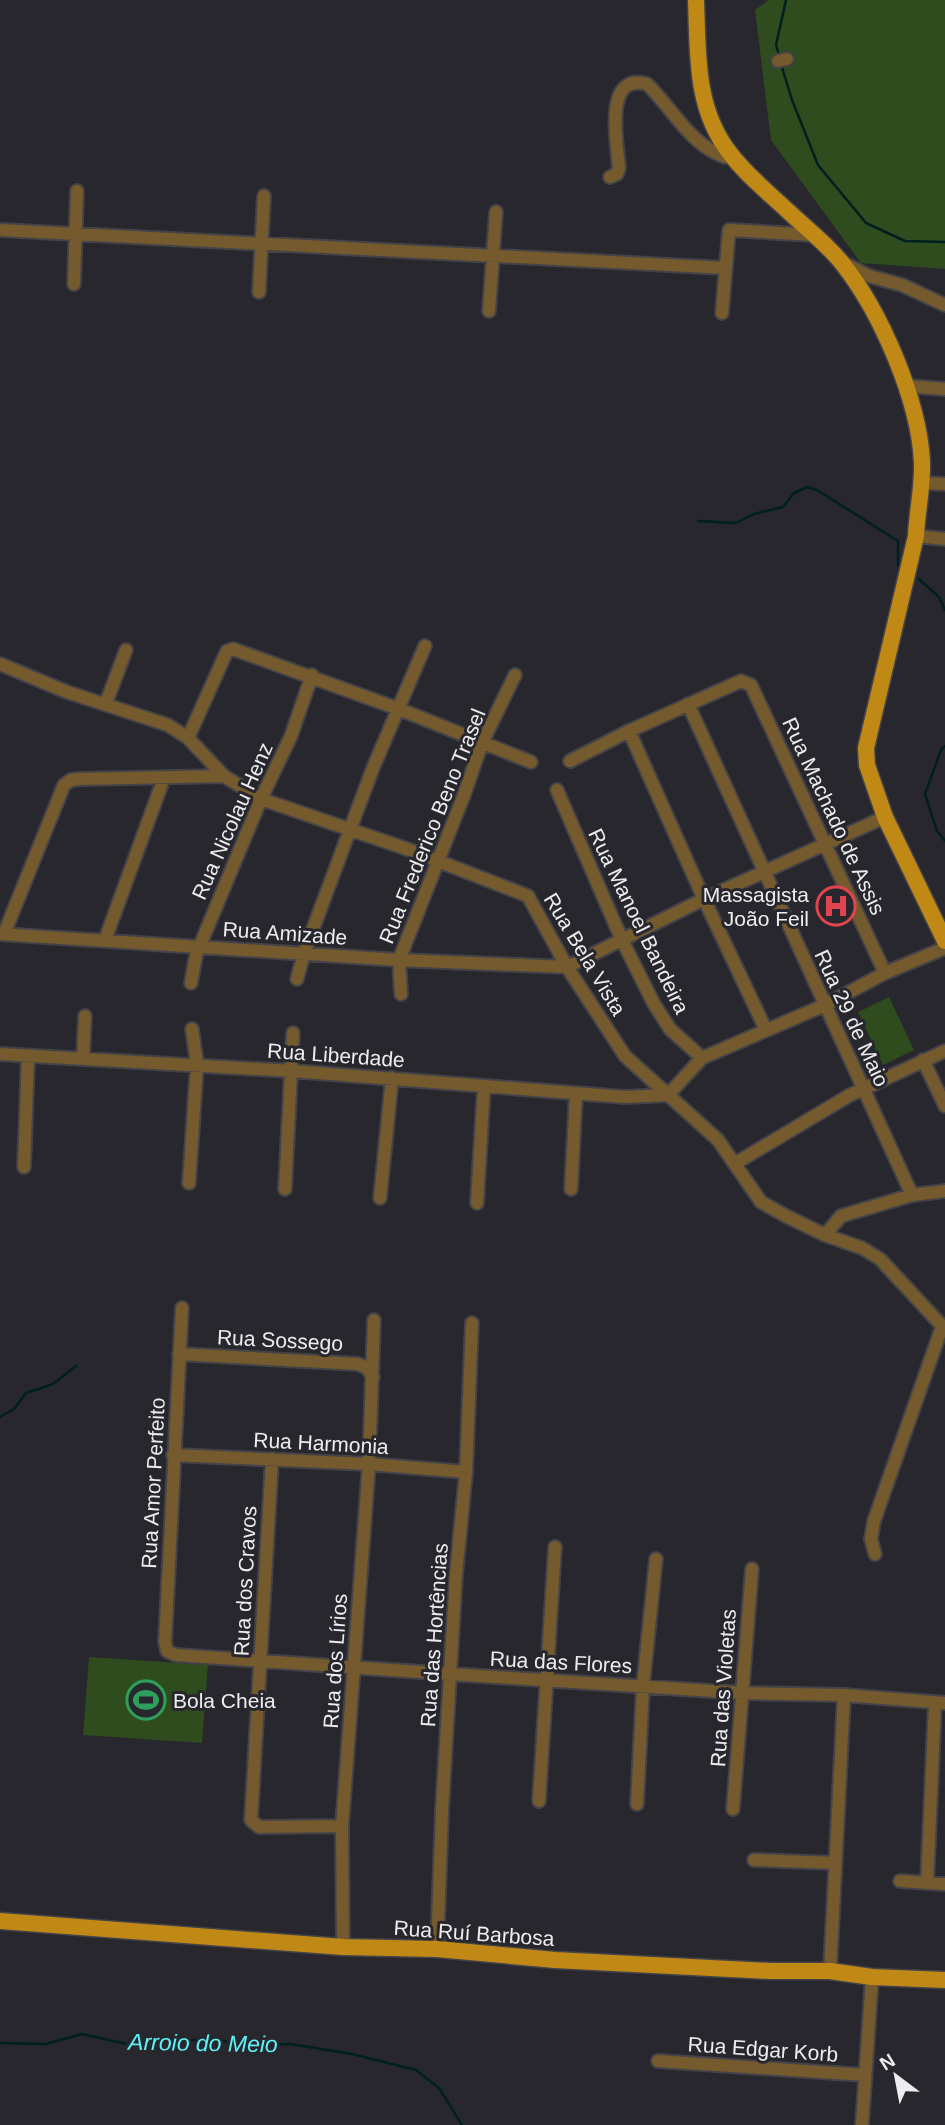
<svg xmlns="http://www.w3.org/2000/svg" width="945" height="2125" font-family="Helvetica,sans-serif">
<style>
.green{fill:#2e4c1d}
.lines{fill:none;stroke-linecap:round;stroke-linejoin:round}
.stream{stroke:#001f20;stroke-width:2.5}
.minor-casing{stroke:#444348;stroke-width:16}
.major-casing{stroke:#444348;stroke-width:19}
.minor{stroke:#745a2d;stroke-width:12}
.major{stroke:#c08916;stroke-width:16}
.labels{text-anchor:middle;dominant-baseline:central;stroke-width:6;stroke-linejoin:round;paint-order:stroke}
.street-label{font-size:21px;fill:#ededf0;stroke:#28272d}
.poi-label{font-size:21px;fill:#ededf0;stroke:#28272d;text-anchor:end}
.water-label{font-size:23px;font-style:italic;fill:#5bf3f7;stroke:#28272d}
</style>
<rect width="100%" height="100%" fill="#28272d"/>
<!-- green -->
<path class="green" d="M769 0H945V269L861 263 771 140 755 10Z
M889 997 914 1050 883 1065 858 1012Z
M89 1657 208 1665 202 1743 83 1735Z"/>
<g class="lines">
<!-- stream -->
<path class="stream" d="M780 58 776 45 786 0
M781 64 792 100 818 165 866 223 905 241 945 242
M698 521 736 523 754 514 783 507 794 493 807 487 817 490 898 541V565
M919 579 939 597 945 610
M945 746 941 750 925 794 937 831 945 841
M0 1417 14 1409 26 1393 53 1384 76 1366
M0 2043 46 2044 82 2034 136 2046 203 2039 263 2045 290 2044 352 2054 416 2070 439 2088 462 2125"/>
<!-- minor casing -->
<g class="minor-casing">
<path id="minor" d="M778 61 787 59
M610 177 617 174 619 168C617 142 603 72 647 84 673 109 689 144 725 157L729 154
M0 230 726 268
M842 262 869 276 902 285 945 305
M74 284 77 191
M259 292 264 196
M489 311 496 212
M722 313 729 230 814 235
M907 386 945 389
M922 483 945 484
M916 536 945 539
M0 664 67 692 168 725 188 738 224 776 261 799 410 850 528 896 567 967 625 1056 718 1140 761 1202 786 1216 825 1235 862 1248 880 1259 945 1329
M106 703 126 650
M688 704 912 1195
M629 731 704 899 766 1030
M188 738 227 651 233 649 399 709 531 762
M570 761 629 731 741 681 751 685 885 973
M557 790 622 940 654 1004 670 1029 702 1058
M0 934 399 960 567 967 704 899 885 817
M4 934 64 785 71 780 80 779 224 776
M105 940 164 778
M297 979 304 953 373 768 425 646
M191 983 196 955 261 799 291 736 312 675
M401 994 399 960 464 795 482 743 515 675
M0 1054 292 1071 625 1097 668 1095 702 1058 825 1005 885 973 945 948
M83 1059 85 1016
M923 1060 945 1106
M736 1163 850 1095 945 1051
M24 1167 28 1056
M189 1183 197 1064 192 1029
M285 1189 293 1033
M571 1189 576 1094
M380 1198 392 1078
M477 1203 484 1086
M825 1235 841 1216 912 1195 945 1191
M182 1308 165 1642 167 1651 176 1655 450 1674 743 1693 844 1695 945 1703
M179 1354 358 1364 367 1368 373 1377
M173 1455 369 1464 466 1472
M272 1459 251 1820 259 1827 342 1826
M875 1554 871 1539 874 1521 942 1327
M539 1801 555 1547
M637 1804 643 1686 656 1559
M733 1809 752 1569
M754 1860 835 1863
M900 1881 945 1884
M927 1883 935 1703
M343 1947 342 1826 369 1464 374 1320
M437 1949 442 1810 456 1574 466 1472 472 1323
M830 1971 844 1695
M658 2061 865 2075
M862 2125 872 1977"/>
</g>
<!-- major casing -->
<g class="major-casing">
<path id="major" d="M696 0C698 53 695 108 729 152 745 174 769 193 789 212 806 228 827 244 842 263 881 312 919 400 922 462 923 487 917 511 916 536L866 748 867 765 885 817 945 941
M0 1921 343 1947 437 1949 555 1960 771 1971H830L872 1977 945 1980"/>
</g>
<!-- minor -->
<use href="#minor" class="minor"/>
<!-- major -->
<use href="#major" class="major"/>
</g>
<!-- icons -->
<defs>
<g id="hospital-ring" transform="scale(2.0125)"><circle r="9.5" fill="#28272d" stroke="#e0444e" stroke-width="1.5"/><path d="M-5-5h3v3.5h4V-5h3V5h-3V1.5h-4V5h-3Z" fill="#e0444e"/></g>
<g id="stadium-ring" transform="scale(2.0125)"><circle r="9.5" fill="#28272d" stroke="#2e9e5b" stroke-width="1.5"/><path d="M0-5a6.5 5 0 1 0 0 10a6.5 5 0 1 0 0-10ZM-3.5-1.8h7v3.6h-7Z" fill="#2e9e5b"/></g>
</defs>
<g fill-rule="evenodd">
<use href="#hospital-ring" x="836" y="906"/>
<use href="#stadium-ring" x="146" y="1700"/>
</g>
<g class="labels">
<!-- street labels -->
<g class="street-label">
<text transform="translate(834 816) rotate(65)">Rua Machado de Assis</text>
<text transform="translate(232 821) rotate(-66)">Rua Nicolau Henz</text>
<text transform="translate(432 826) rotate(-68)">Rua Frederico Beno Trasel</text>
<text transform="translate(639 921) rotate(64)">Rua Manoel Bandeira</text>
<text transform="translate(285 933) rotate(4)">Rua Amizade</text>
<text transform="translate(585 954) rotate(59)">Rua Bela Vista</text>
<text transform="translate(852 1018) rotate(65)">Rua 29 de Maio</text>
<text transform="translate(336 1055) rotate(4)">Rua Liberdade</text>
<text transform="translate(280 1340) rotate(3)">Rua Sossego</text>
<text transform="translate(321 1443) rotate(3)">Rua Harmonia</text>
<text transform="translate(153 1483) rotate(-87)">Rua Amor Perfeito</text>
<text transform="translate(245 1581) rotate(-87)">Rua dos Cravos</text>
<text transform="translate(434 1635) rotate(-86)">Rua das Hortências</text>
<text transform="translate(335 1661) rotate(-86)">Rua dos Lírios</text>
<text transform="translate(561 1662) rotate(3)">Rua das Flores</text>
<text transform="translate(723 1688) rotate(-86)">Rua das Violetas</text>
<text transform="translate(474 1933) rotate(4)">Rua Ruí Barbosa</text>
<text transform="translate(763 2049) rotate(4)">Rua Edgar Korb</text>
</g>
<!-- poi labels -->
<g class="poi-label">
<text x="809" y="894">Massagista<tspan x="809" dy="24">João Feil</tspan></text>
<text x="173" y="1700" text-anchor="start">Bola Cheia</text>
</g>
<!-- water labels -->
<g class="water-label">
<text transform="translate(203 2043) rotate(1)">Arroio do Meio</text>
</g>
</g>
<!-- north arrow -->
<g transform="translate(896 2076) rotate(328)" stroke="#28272d" stroke-width="5" paint-order="stroke">
<path d="M0-5L12 26L0 18L-12 26Z" fill="#ededf0"/>
<text y="-10" font-size="19" font-weight="bold" text-anchor="middle" fill="#ededf0">N</text>
</g>
</svg>
